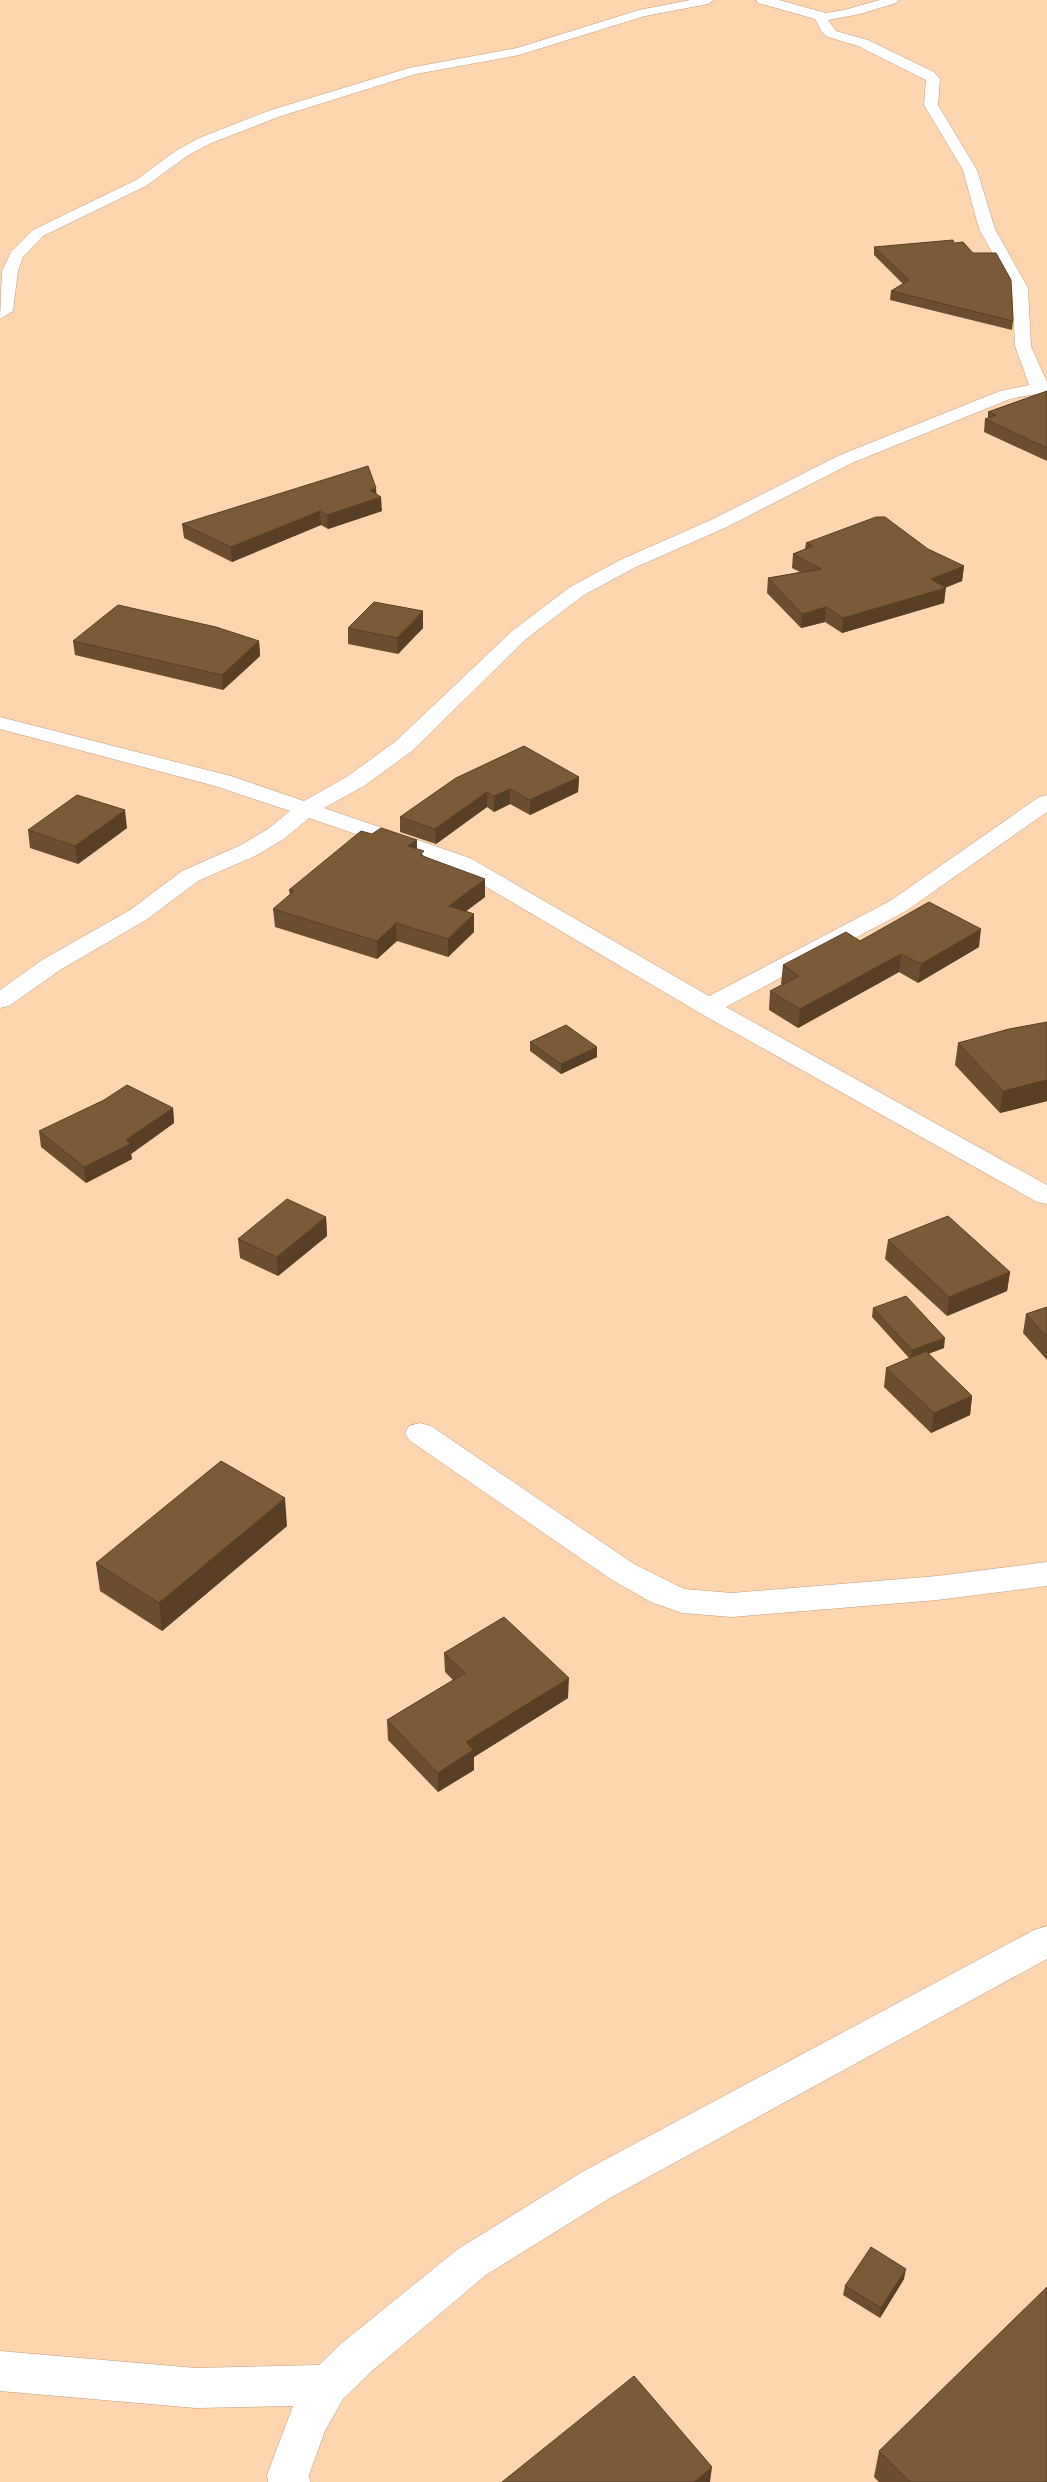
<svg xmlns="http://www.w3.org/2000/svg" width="1047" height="2482" font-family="Montserrat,sans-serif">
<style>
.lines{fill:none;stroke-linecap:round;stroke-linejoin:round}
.minor-casing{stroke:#c39c77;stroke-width:1}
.minor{fill:#fff;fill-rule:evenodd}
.wall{fill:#6c4d2f}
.shaded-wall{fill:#583f26}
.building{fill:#7d5a37;stroke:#583f26}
</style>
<rect width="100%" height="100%" fill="#fed5ae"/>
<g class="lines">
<!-- minor casing -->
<g class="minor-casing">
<path id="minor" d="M690 0H714L708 4 645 16 519 55 416 74 281 116 209 144 187 156 146 186 43 236 23 257 18 271 13 311 0 319 2 271 11 252 33 230 136 180 177 150 199 138 271 110 409 68 517 48 639 10Z
M756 0H779L826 13 844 10 880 0H898L896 3 860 14 828 20 836 31 868 40 934 72 940 79 938 105 977 170 995 229 1028 288 1031 346 1047 382V392L1010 399 852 463 727 527 634 568 584 595 526 639 412 751 364 786 324 808 470 858 709 996 890 901 1039 797 1047 795V812L906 911 726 1007 1047 1185V1204L1037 1202 698 1012 454 868 309 818 284 839 257 855 198 881 146 920 60 970 9 1006 0 1008V990L42 960 130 910 182 871 241 845 268 829 290 811 215 786 0 729V717L231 776 304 801 348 776 396 741 512 631 570 587 620 560 713 519 840 455 1000 391 1029 385 1015 346 1012 288 979 229 963 170 924 105 926 80 858 46 828 37 822 32 815 19 758 3Z
M420 1423 431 1426 634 1564 684 1589 732 1593 937 1576 1047 1562V1586L937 1600 732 1617 682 1613 651 1602 612 1580 409 1440 405 1433 409 1426Z
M1047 1926V1959L610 2198 486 2275 373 2370 343 2399 325 2431 309 2475 310 2482H268L267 2475 293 2406 196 2408 0 2391V2351L196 2368 319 2365 343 2342 458 2249 582 2172 1034 1930Z"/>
</g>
<!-- minor -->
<use href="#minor" class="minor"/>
</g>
<!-- wall -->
<path class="wall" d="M954 243 1013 321 1012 330 890 300 891 291 903 284 874 255V247Z
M1047 391V461L984 432 985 419 988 418V412Z
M376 494 382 511 328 529 321 525 232 562 184 538 182 524Z
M806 543 928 549 964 566 962 581 945 588 944 603 842 633 825 622 801 628 767 593 768 578 800 572 792 568 793 554 805 549Z
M348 628H423L398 654 348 644Z
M73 641H259L260 656 223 690 75 655Z
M579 777 578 792 530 815 510 804 494 812 487 807 436 844 400 832V817L456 778Z
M127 828 78 864 30 848 28 830Z
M372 834 417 840V849L424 856 485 897 466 911 474 914V932L448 957 397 941 377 959 275 927 273 909 290 895 289 890Z
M860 941 979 947 918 983 899 972 798 1028 769 1010 770 991 783 984H781L783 965Z
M1047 1022V1101L1000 1113 955 1065 958 1043Z
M530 1042 597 1057 561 1074 530 1051Z
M173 1108 174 1123 131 1154 132 1159 86 1183 41 1147 39 1131Z
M326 1217 327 1236 278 1276 240 1258 238 1239Z
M888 1240 1010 1272 1007 1291 947 1316 885 1259Z
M1047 1307V1360L1023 1333 1026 1314Z
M873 1308 944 1348 928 1354 972 1396 970 1415 931 1433 884 1387 886 1368 909 1358 872 1317Z
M287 1526 162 1631 100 1591 96 1563Z
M444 1653 568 1698 474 1757V1770L438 1792 388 1740 387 1720 453 1680 445 1672Z
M904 2279 880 2318 843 2295 845 2286Z
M879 2451 1047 2482H879L874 2477Z"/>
<!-- shaded-wall -->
<path class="shaded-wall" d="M376 488 377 499 381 497 382 511 328 529 327 515 370 490Z
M320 511 321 525 232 562 231 547Z
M964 566 962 581 933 592 946 588 944 603 842 633 843 618 931 579Z
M826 607 825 622 801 628 802 614Z
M423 611V628L398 654 397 638Z
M259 641 260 656 223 690 222 675Z
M579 777 578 792 530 815V800Z
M510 789V804L494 812V796Z
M487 792V807L436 844 435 829Z
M125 810 127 828 78 864 75 846Z
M417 840V857L408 846Z
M485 879V897L449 924V906Z
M474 914V932L448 957V939Z
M396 923 397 941 377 959V941Z
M981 929 979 947 918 983 921 964Z
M901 954 899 972 798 1028 800 1009Z
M597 1047V1057L561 1074V1064Z
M1047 1080V1101L1000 1113 1003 1091Z
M173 1108 174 1123 131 1154 132 1159 86 1183 84 1167 126 1140Z
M326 1217 327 1236 278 1276 277 1257Z
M1010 1272 1007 1291 947 1316 949 1297Z
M945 1338 944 1348 911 1360 912 1350Z
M972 1396 970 1415 931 1433 934 1413Z
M285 1498 287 1526 162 1631 159 1603Z
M569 1678 568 1698 474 1757V1770L438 1792V1773L466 1742Z
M906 2269 904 2279 880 2318 881 2308Z
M712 2467 710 2482H694Z"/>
<!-- building -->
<path class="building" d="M953 240 954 243 963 242 973 253H996L1011 280 1013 321 891 291 909 280 874 247Z
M1047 391V448L985 419 996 415 988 412Z
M368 466 376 488 370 490 381 497 327 515 320 511 231 547 182 524Z
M876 517H885L928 549 964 566 931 579 946 588 843 618 826 607 802 614 768 578 821 569 793 554 813 546 806 543Z
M374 602 423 611 397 638 348 628Z
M118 605 216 627 259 641 222 675 73 641Z
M524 746 579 777 530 800 510 789 494 796 487 792 435 829 400 817 456 778Z
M77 795 125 810 75 846 28 830Z
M381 828 417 840 408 846 424 851 420 855 485 879 449 906 474 914 448 939 396 923 377 941 273 909 294 891 289 890 361 831 372 834Z
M929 902 981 929 921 964 901 954 800 1009 770 991 799 976 783 965 846 932 860 941Z
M1047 1022V1080L1003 1091 958 1043 1009 1029Z
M566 1025 597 1047 561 1064 530 1042Z
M127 1085 173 1108 126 1140 130 1144 84 1167 39 1131 104 1100Z
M287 1199 326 1217 277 1257 238 1239Z
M948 1216 1010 1272 949 1297 888 1240Z
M906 1296 945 1338 912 1350 873 1308Z
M1047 1307V1337L1026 1314Z
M926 1351 972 1396 934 1413 886 1368Z
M221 1461 285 1498 159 1603 96 1563Z
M504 1617 569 1678 466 1742 473 1750 438 1773 387 1720 465 1673 444 1653Z
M871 2247 906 2269 881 2308 845 2286Z
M1047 2287V2482H910L879 2451Z
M634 2376 712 2467 694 2482H502Z"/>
</svg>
